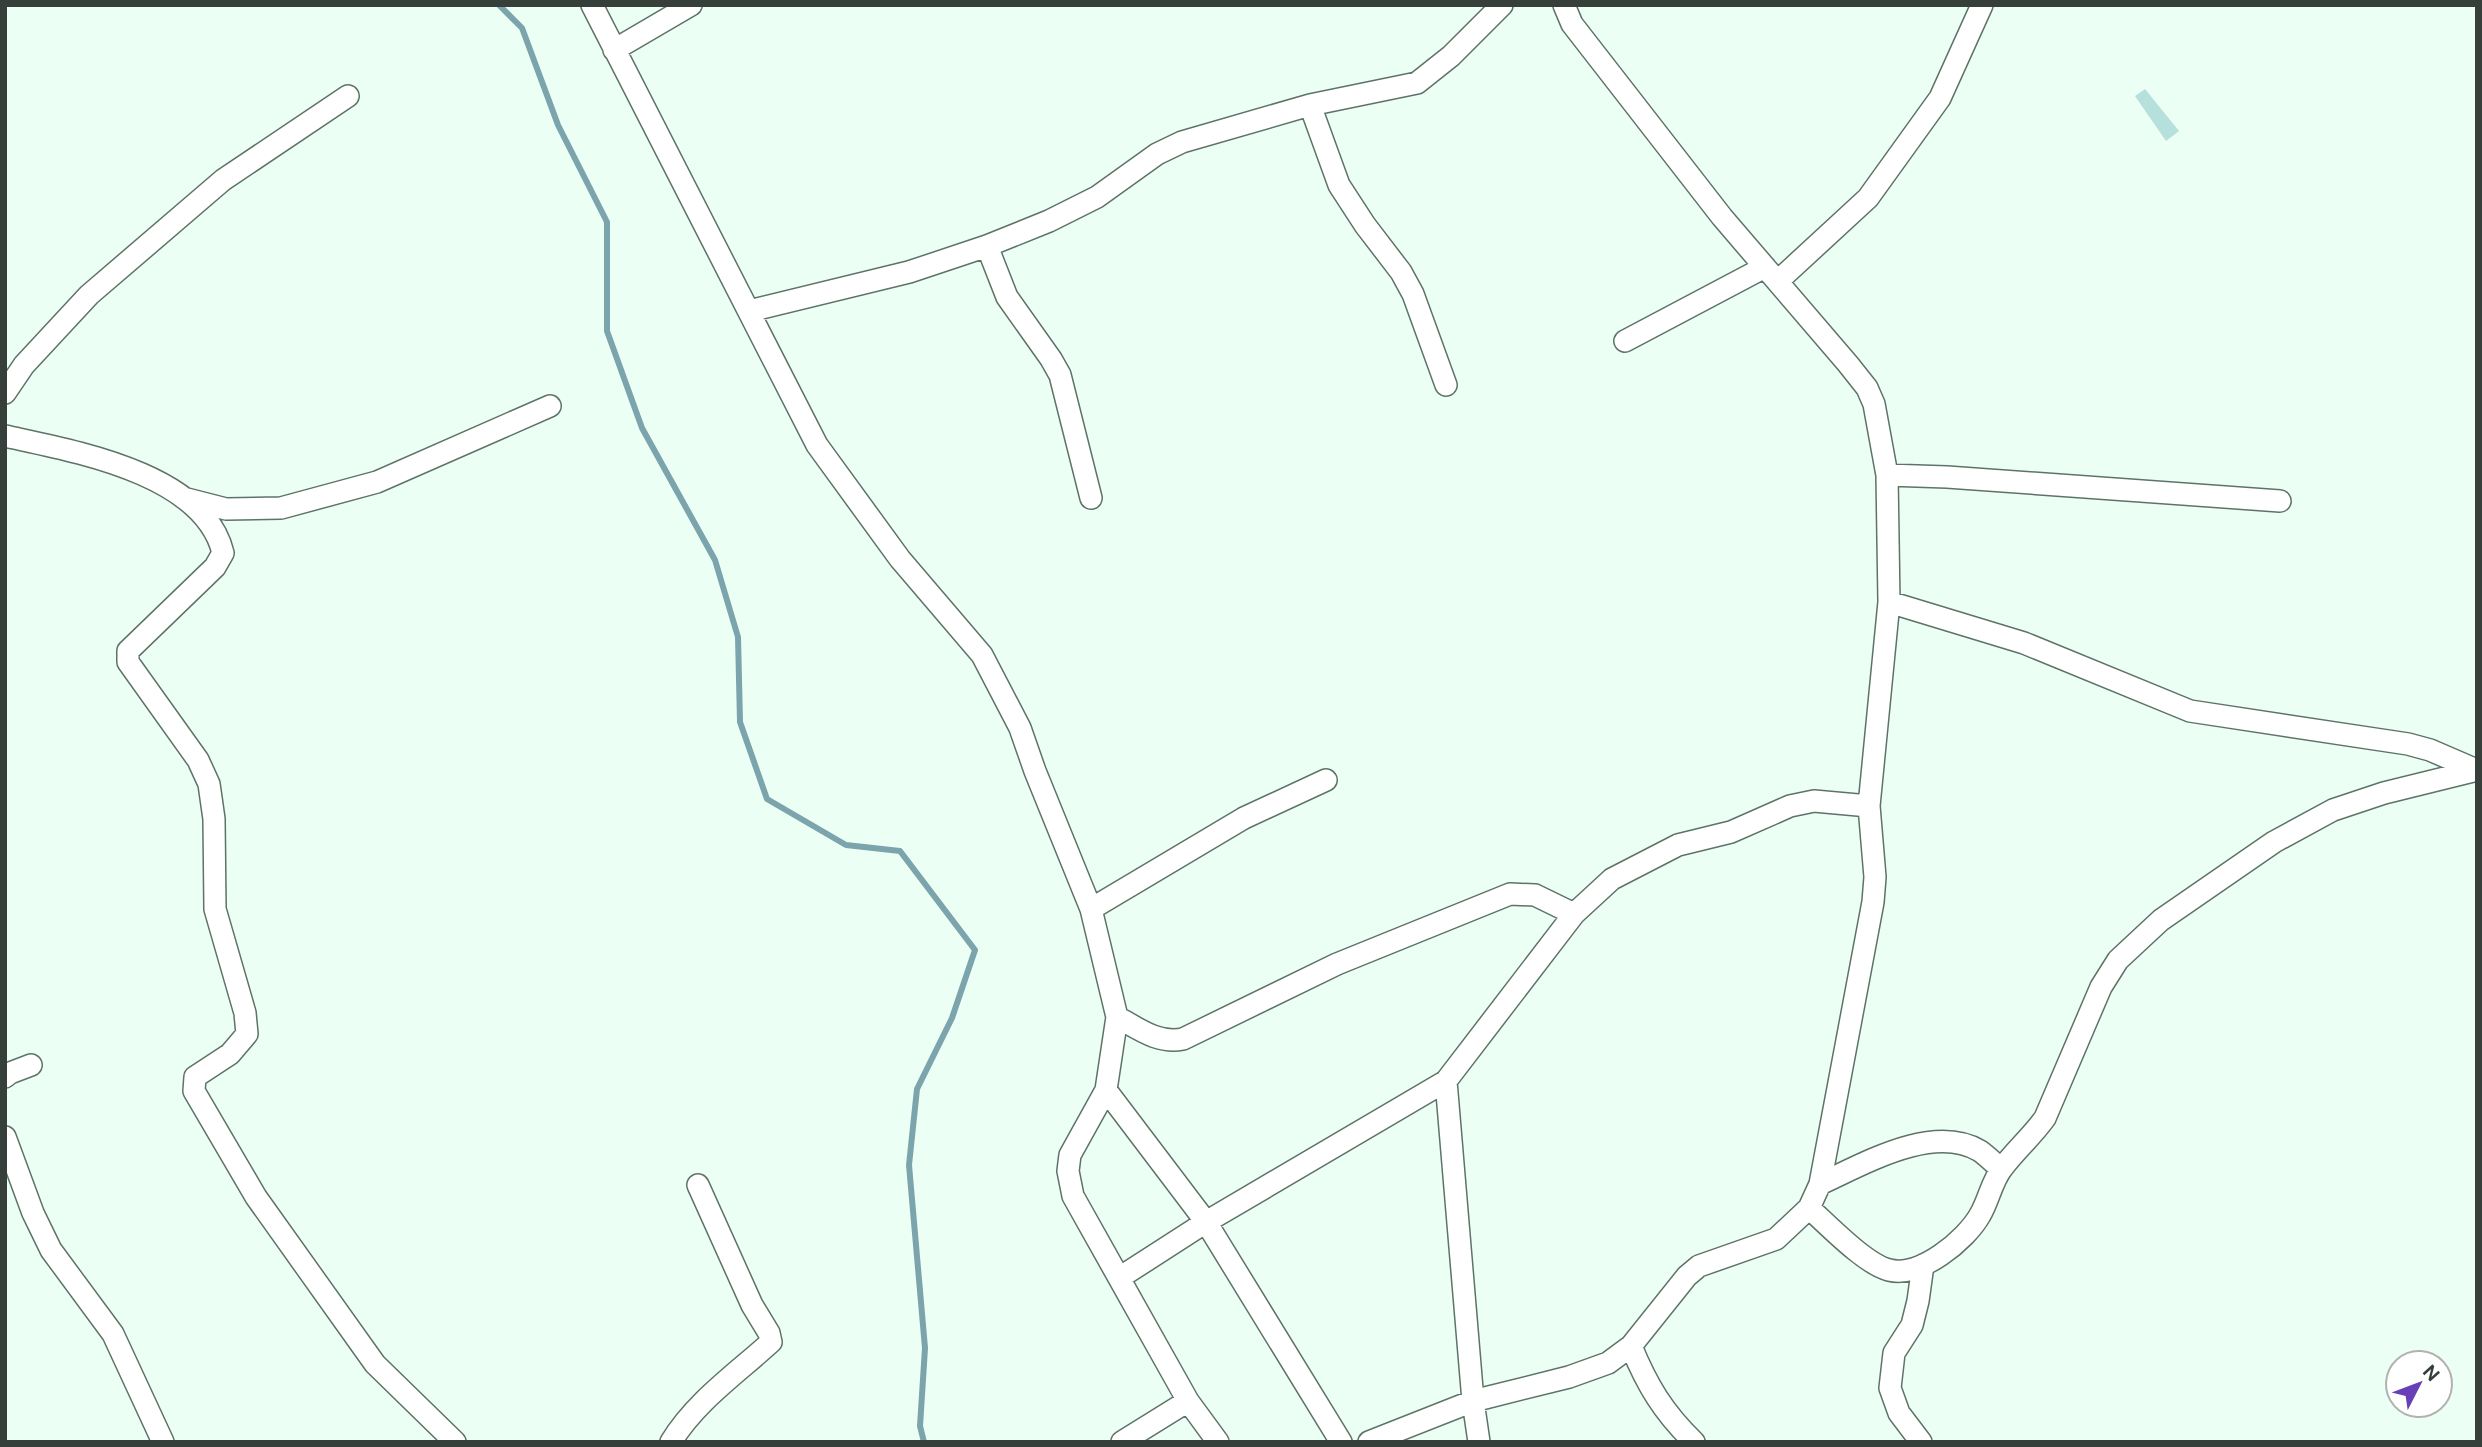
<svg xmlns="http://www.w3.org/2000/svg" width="2482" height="1447" font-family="'DM Sans',sans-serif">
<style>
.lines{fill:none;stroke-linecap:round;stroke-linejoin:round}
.stream{stroke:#7ca4ad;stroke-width:6}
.building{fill:#b5e0db}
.minor-casing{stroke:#5e7367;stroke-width:24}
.minor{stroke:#fff;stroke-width:21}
</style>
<rect width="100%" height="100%" fill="#ecfff4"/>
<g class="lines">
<!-- stream -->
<path class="stream" d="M499 5 522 28 558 125 607 222V331L642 428 715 560 738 637 740 722 767 799 846 845 900 851 975 950 952 1018 917 1089 909 1165 925 1348 920 1426 924 1442"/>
</g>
<!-- building -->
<path class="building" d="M2145 89 2179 131 2166 141 2135 96Z"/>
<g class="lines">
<!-- minor casing -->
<g class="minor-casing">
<path id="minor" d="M592 5 817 445 900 559 982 655 1020 728 1035 771 1091 909 1117 1017 1106 1090 1070 1155 1068 1171 1073 1196 1188 1401 1122 1442
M614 50 691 5
M1310 105 1339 185 1365 225 1401 272 1413 294 1446 385
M987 246 1007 297 1051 359 1060 375 1091 498
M1778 281 1868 198 1940 98 1982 5
M749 311 909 272 987 246 1049 221 1097 197 1157 154 1182 142 1310 105 1417 83 1451 56 1502 5
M1625 341 1765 267
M5 393 24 365 89 295 223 180 348 96
M5 436C73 451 204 473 223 553L215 567 128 651V662L198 760 209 784 214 819 215 909 245 1013 247 1034 230 1054 195 1077 194 1091 256 1197 375 1364 455 1442
M1887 475 1947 477 2280 501
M187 499 226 509 281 508 377 482 550 406
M1889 602 2024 643 2190 711 2408 744 2430 750 2474 769
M1091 909 1244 818 1326 780
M1117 1017C1139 1029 1158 1044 1183 1039L1337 964 1510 894 1535 895 1574 914
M5 1077 10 1073 31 1065
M1446 1081 1473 1401 1479 1442
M1106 1090 1206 1222 1341 1442
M5 1137 33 1213 51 1250 113 1334 163 1442
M1820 1184C1864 1164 1933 1123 1980 1151 1987 1156 1994 1163 2001 1169
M1809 1208C1828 1225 1865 1264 1889 1270 1920 1278 1966 1240 1980 1215 1989 1200 1992 1180 2003 1167 2016 1150 2032 1136 2045 1118L2101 987 2118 960 2161 920 2274 842 2333 810 2384 793 2477 770
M1119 1278 1206 1222 1446 1081 1574 914 1612 879 1678 845 1731 832 1790 806 1814 801 1869 806
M1631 1346C1647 1385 1663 1412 1694 1442
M1188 1401 1218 1442
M671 1442C695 1402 737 1373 771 1342L769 1333 752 1305 698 1185
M1369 1442 1473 1401 1569 1377 1608 1363 1631 1346 1687 1276 1699 1266 1776 1239 1809 1208 1820 1184 1873 902 1875 877 1869 806 1889 602 1887 475 1874 404 1867 388 1848 364 1722 217 1572 24 1564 5
M1921 1442 1899 1413 1890 1388 1894 1353 1912 1325 1918 1301 1923 1265"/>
</g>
<!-- minor -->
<use href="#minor" class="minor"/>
</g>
<!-- border -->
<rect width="2482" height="1447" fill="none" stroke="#363f3a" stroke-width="14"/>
<!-- north arrow -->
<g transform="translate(2419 1384) rotate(48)"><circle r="33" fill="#ffffff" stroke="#afb2b0" stroke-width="2"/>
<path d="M0-5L12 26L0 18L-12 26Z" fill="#683fb7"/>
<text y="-10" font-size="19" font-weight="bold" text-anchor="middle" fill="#363f3a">N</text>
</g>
</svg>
